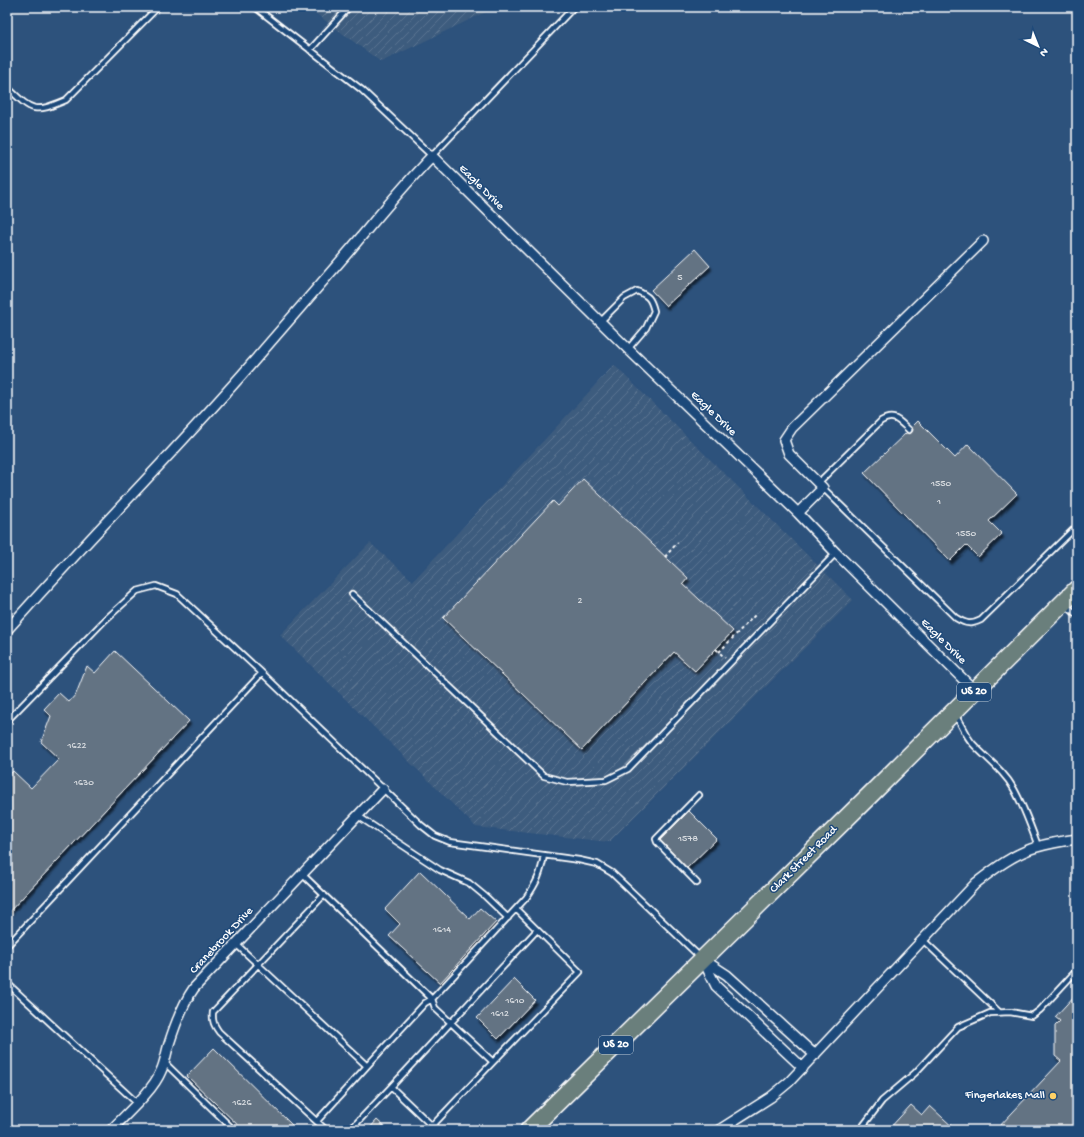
<svg xmlns="http://www.w3.org/2000/svg" width="1084" height="1137" font-family="'Gochi Hand',sans-serif">
<style>
.industrial{fill:url(#industrial-furrows)}
.building{fill:#647383;stroke:#fff;filter:url(#shadow)}
.lines{fill:none;stroke-linecap:round;stroke-linejoin:round}
.lane-casing{stroke:#fff;stroke-width:8}
.street-casing{stroke:#fff;stroke-width:12}
.highway-casing{stroke:#fff;stroke-width:20}
.path{stroke:#fff;stroke-width:2;stroke-dasharray:3 3;stroke-linecap:butt}
.lane{stroke:#1f4a7a;stroke-width:4.5}
.street{stroke:#1f4a7a;stroke-width:9}
.highway{stroke:#6b7f7c;stroke-width:17}
.poi-dot{fill:#ffd166;stroke:#1f4a7a;stroke-width:1.5}
.labels{text-anchor:middle;dominant-baseline:central;stroke-width:3;stroke-linejoin:round;paint-order:stroke}
.number-label{font-size:10px;fill:#d8dce0}
.shield{fill:#1f4a7a;stroke:#bcc9d7;stroke-width:1}
.shield-label{font-size:11px;font-weight:bold;fill:#fff}
.street-label{font-size:12px;fill:#fff;stroke:#1f4a7a}
.poi-label{font-size:12px;fill:#fff;stroke:#1f4a7a;text-anchor:end}
</style>
<defs>
<pattern id="industrial-furrows" width="10" height="10" patternUnits="userSpaceOnUse"><rect width="10" height="10" fill="#3e5c7e"/><path d="M-1 1l2-2M0 10L10 0M9 11l2-2" fill="none" stroke="#5b7491"/></pattern>
<filter id="shadow"><feDropShadow dx="2" dy="3.5" stdDeviation="1" flood-color="#0009"/></filter>
</defs>
<rect width="100%" height="100%" fill="#2d527c"/>
<filter id="ink" filterUnits="userSpaceOnUse"><feTurbulence type="fractalNoise" baseFrequency=".025" numOctaves="2"/><feDisplacementMap in="SourceGraphic" scale="8" xChannelSelector="R" yChannelSelector="G"/><feConvolveMatrix kernelMatrix="1 2 1 2 8 2 1 2 1" color-interpolation-filters="sRGB"/></filter>
<g filter="url(#ink)">
<!-- industrial -->
<path class="industrial" d="M307 7H496L381 62Z
M614 365 853 600 609 842 476 827 280 635 370 543 413 581Z"/>
<!-- building -->
<path class="building" d="M695 249 710 266 666 306 651 290Z
M918 421 955 458 968 444 1017 494 989 521 1002 534 978 557 966 545 950 561 864 473 906 433H911L913 430 912 427Z
M583 479 688 578 683 584 733 631 695 671 674 652 582 750 443 618 553 501 558 506Z
M115 651 189 721 7 914V778L13 771 31 788 59 759 41 742 51 716 44 709 59 693 69 702 76 694 87 666 95 673Z
M689 811 717 839 687 868 660 840Z
M420 871 470 919 480 908 496 922 440 983 389 936 400 924 385 909Z
M514 979 535 1000 498 1039 477 1018Z
M1077 993V1130H996L1061 1061 1055 1056V1026L1060 1021 1055 1017Z
M214 1048 297 1130H243L187 1076Z
M911 1105 922 1115 930 1106 956 1130H888Z
M377 1120 388 1130H368Z"/>
<g class="lines">
<!-- lane casing -->
<g class="lane-casing">
<path id="lane" d="M255 7 362 90 432 156 574 7
M310 50 349 7
M7 87C32 111 33 114 66 100L158 7
M600 322 624 298 637 291C649 296 651 299 654 311L646 328 628 349
M818 483 881 421C894 413 899 421 909 430
M823 488 956 618C966 624 971 625 981 620L1077 526
M352 594 544 776 567 782 606 780 628 769 836 553
M1068 607 1077 615
M955 715C962 725 965 735 973 744 987 759 1004 771 1014 789 1024 807 1031 827 1038 846
M7 721 105 620 137 591 156 586 177 594 262 673 421 825 435 836 450 842 579 860 597 864 612 873 700 957
M358 816 440 870 469 883 486 897 508 918
M302 874 432 999 435 1008 493 1062 432 1126 391 1087 537 930
M697 883 657 842 656 839 699 795
M324 895 213 1012C212 1021 214 1025 219 1032L326 1130
M923 940 999 1012
M236 944 367 1066 425 1003 432 999 526 898C537 883 541 873 544 855
M7 946 262 673
M7 983 137 1103
M164 1062 234 1130
M493 1062 580 972 516 909
M317 1121 367 1066
M350 1130 391 1087
M860 1130 882 1101 915 1073 958 1027 990 1013 1010 1012 1032 1016 1040 1010 1077 970"/>
</g>
<!-- street casing -->
<g class="street-casing">
<path id="street" d="M798 513 823 488 789 454 784 440 792 428 983 241
M7 630C86 541 169 458 247 369 282 329 316 289 350 250 377 218 403 186 432 156L628 349 798 513 836 553 975 691
M703 960 716 986 803 1068
M704 960 727 975 815 1055
M111 1130C126 1114 153 1091 161 1071 165 1063 166 1053 169 1044 175 1025 182 1005 194 988L383 789
M719 1130 771 1097 789 1082 976 883C994 869 1015 853 1037 847 1050 843 1063 841 1077 839"/>
</g>
<!-- highway casing -->
<g class="highway-casing">
<path id="highway" d="M529 1130 870 795 1077 589"/>
</g>
<!-- path -->
<path class="path" d="M665 557 678 542
M716 649 725 658
M719 652 755 615"/>
<!-- lane -->
<use href="#lane" class="lane"/>
<!-- street -->
<use href="#street" class="street"/>
<!-- highway -->
<use href="#highway" class="highway"/>
</g>
</g>
<!-- markers -->
<circle class="poi-dot" cx="1053" cy="1096" r="4"/>
<g class="labels">
<!-- number labels -->
<g class="number-label">
<text x="680" y="278">5</text>
<text x="941" y="484">1550</text>
<text x="939" y="502">1</text>
<text x="966" y="534">1550</text>
<text x="580" y="601">2</text>
<text x="77" y="746">1622</text>
<text x="84" y="783">1630</text>
<text x="688" y="839">1578</text>
<text x="442" y="930">1614</text>
<text x="515" y="1001">1610</text>
<text x="500" y="1014">1612</text>
<text x="242" y="1103">1626</text>
</g>
<!-- shield labels -->
<g class="shield">
<rect x="957" y="683" width="34" height="18" rx="3"/>
<rect x="599" y="1036" width="34" height="18" rx="3"/>
</g>
<g class="shield-label">
<text x="974" y="692">US 20</text>
<text x="616" y="1045">US 20</text>
</g>
<!-- street labels -->
<g class="street-label">
<text transform="translate(481 188) rotate(45)">Eagle Drive</text>
<text transform="translate(713 414) rotate(44)">Eagle Drive</text>
<text transform="translate(943 642) rotate(45)">Eagle Drive</text>
<text transform="translate(804 860) rotate(-45)">Clark Street Road</text>
<text transform="translate(222 941) rotate(-47)">Cranebrook Drive</text>
</g>
<!-- poi labels -->
<g class="poi-label">
<text x="1045" y="1096">Fingerlakes Mall</text>
</g>
</g>
<!-- margin -->
<rect width="1084" height="1137" fill="none" stroke="#1f4a7a" stroke-width="24"/>
<rect x="12" y="12" width="1060" height="1113" fill="none" stroke="#fff" stroke-width="1.5" filter="url(#ink)"/>
<!-- north arrow -->
<g transform="translate(1038 46) rotate(137)" stroke="#1f4a7a" stroke-width="3" paint-order="stroke">
<path d="M0-3L7 15L0 10L-7 15Z" fill="#ffffff"/>
<text y="-6" font-size="11" font-weight="bold" text-anchor="middle" fill="#ffffff">N</text>
</g>
</svg>
